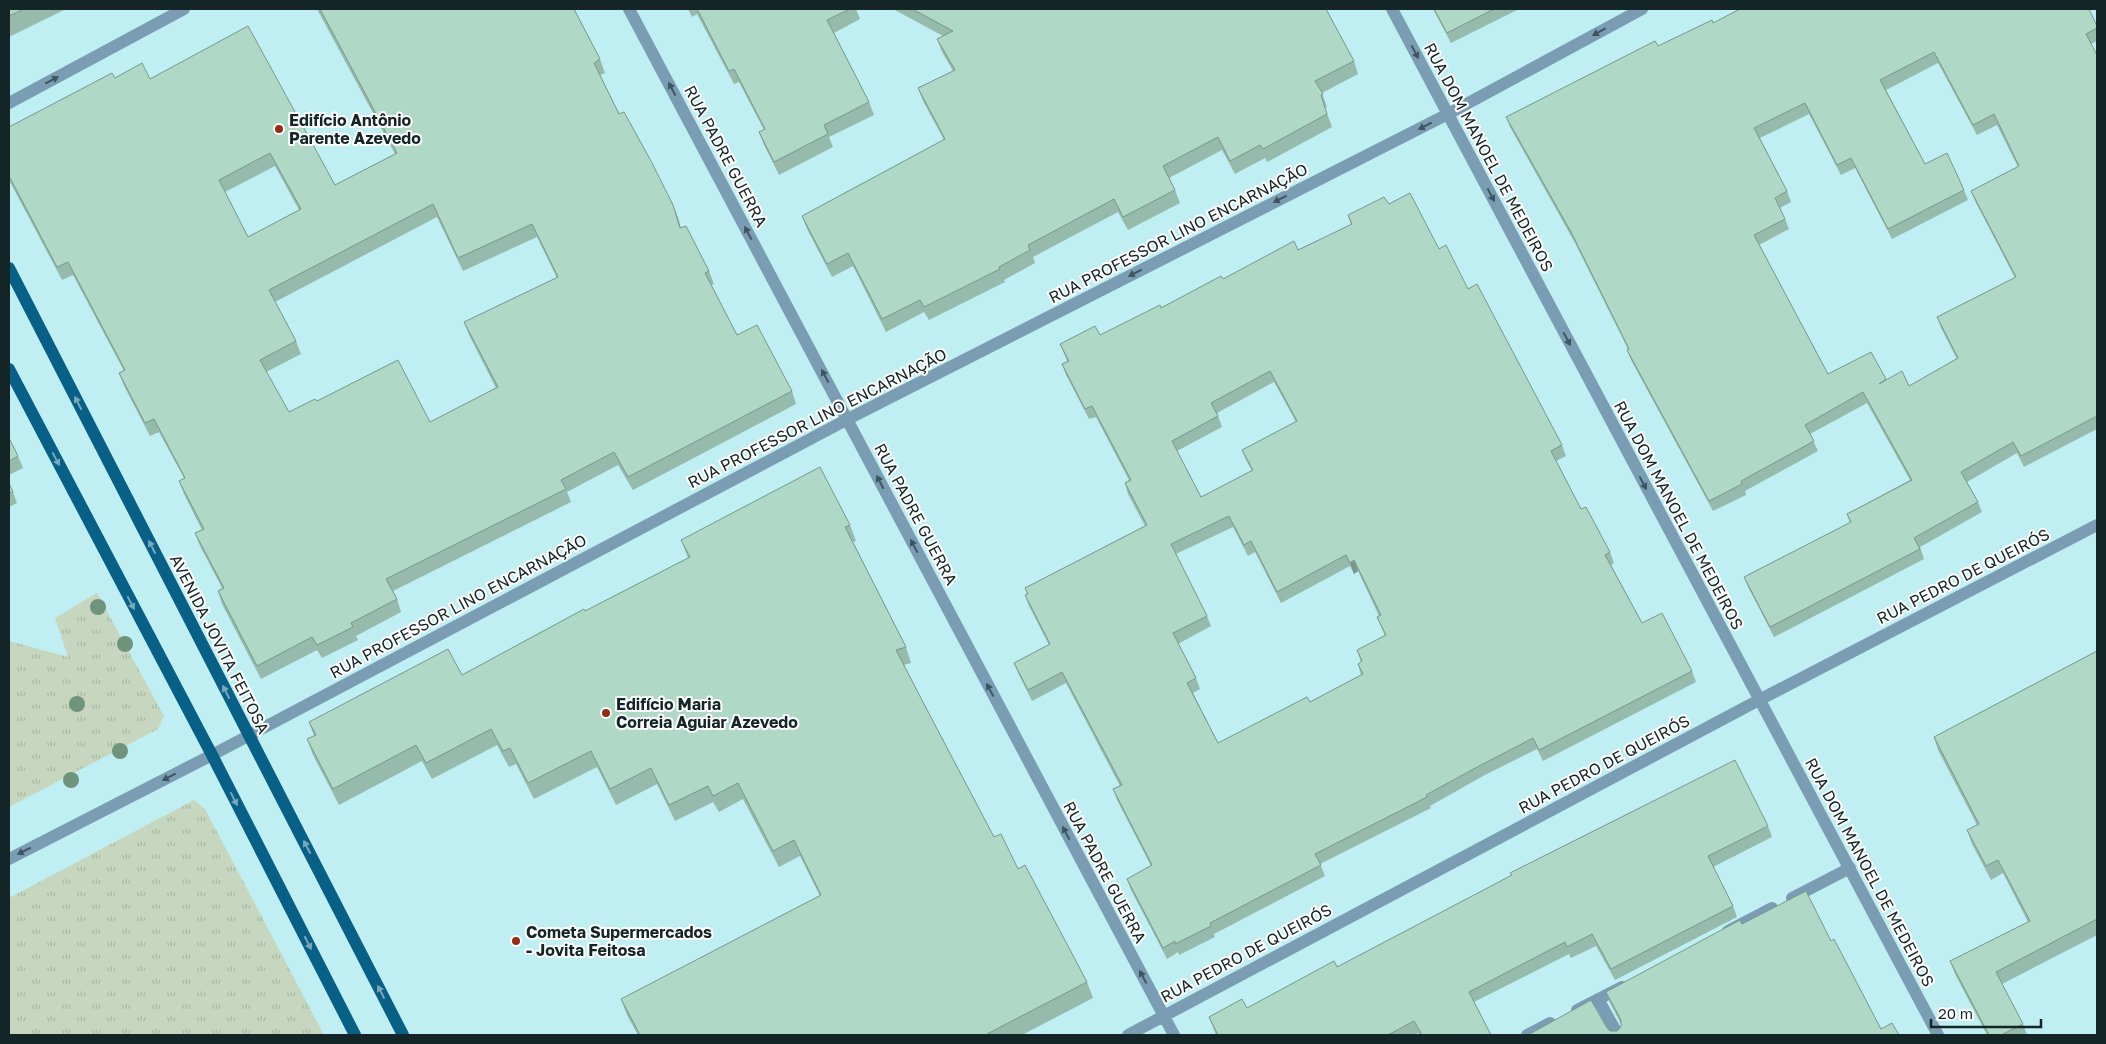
<svg xmlns="http://www.w3.org/2000/svg" width="2106" height="1044" font-family="'Golos Text',sans-serif">
<style>
.grass{fill:url(#grass-tufts)}
.lines{fill:none;stroke-linecap:round;stroke-linejoin:round}
.minor{stroke:#7a9db3;stroke-width:12}
.major{stroke:#096086;stroke-width:12}
.tree{fill:#6f947b}
.wall{fill:#96baab;fill-rule:evenodd}
.shaded-wall{fill:#7a978b}
.building{fill:#afd8c7;stroke:#7a978b;fill-rule:evenodd}
.oneway{fill:#3c555f}
.oneway2{fill:#78a8bc}
.poi-dot{fill:#952c15;stroke:#fff;stroke-width:2}
.labels{text-anchor:middle;dominant-baseline:central;stroke-width:4;stroke-linejoin:round;paint-order:stroke}
.poi-label{font-size:16px;font-weight:bold;fill:#132527;stroke:#fff;text-anchor:start}
.street-label{font-size:16px;fill:#132527;stroke:#fff}
</style>
<defs>
<pattern id="grass-tufts" width="24" height="20" patternUnits="userSpaceOnUse" patternTransform="scale(1.25)"><rect width="24" height="20" fill="#c7d7bf"/><path d="M3 7l-1-3M5 7V3M7 7l1-3M15 17l-1-3M17 17v-4M19 17l1-3" fill="none" stroke="#aab8a4"/></pattern>
</defs>
<rect width="100%" height="100%" fill="#bfeff2"/>
<!-- grass -->
<path class="grass" d="M97 593 164 716 158 729 9 807V641L68 657 55 618Z
M194 800 205 809 324 1035H9V898Z"/>
<g class="lines">
<!-- minor -->
<path class="minor" d="M629 9 1174 1035
M1392 9 1938 1035
M9 103 184 9
M9 859 212 755 848 419 1448 114 1642 9
M1792 898 1850 868
M1728 931 1772 908
M1598 999 1618 1035
M1577 1010 1622 987
M1128 1035 1759 700 2097 525
M1527 1035 1550 1023"/>
<!-- major -->
<path class="major" d="M9 268 403 1035
M9 369 212 755 355 1035"/>
</g>
<!-- trees -->
<g class="tree">
<circle cx="98" cy="607" r="8"/>
<circle cx="125" cy="644" r="8"/>
<circle cx="77" cy="704" r="8"/>
<circle cx="120" cy="751" r="8"/>
<circle cx="71" cy="780" r="8"/>
</g>
<!-- wall -->
<path class="wall" d="M9 9H66L9 37Z
M317 9H574L600 59 605 73 600 75 619 114 673 205 681 228 709 271 714 284 711 285 737 335 792 391 796 404 633 490 618 465 567 492 571 502 393 591 397 599 401 612 356 636 358 640 322 658 317 650 261 679 222 604 218 591 222 588 200 546 195 533 202 530 184 494 179 481 184 478 159 432 150 436 124 386 119 373 124 371 73 275 62 280 9 180V127L115 78 150 79 335 185 395 154ZM275 166 299 210 248 237 225 192ZM437 217 463 271 537 237 557 278 464 322 469 335 496 388 430 422 317 401 289 412 266 372 301 354 296 341 275 302Z
M688 9H856L860 19 834 33 869 102 874 115 829 137 833 147 779 175 764 145 759 132 764 130 739 82 734 84 697 14 692 17Z
M893 9H1326L1354 61 1358 74 1322 93 1327 107 1325 108 1332 127 1267 162 1265 158 1235 174 1222 150 1169 178 1175 190 1180 203 1128 230 1118 212 1033 257 1035 263 1004 280 1005 282 929 320 924 312 886 332 853 266 832 277 807 229 802 216 944 140 923 101 918 88 953 71 942 52 937 39 943 36Z
M1433 9H1519L1451 43Z
M2097 26V41L2091 44 2097 55V429L2024 467 2017 453 1967 482 1978 502 1982 512 1920 547 1924 559 1774 637 1748 587 1744 577 1850 523 1847 514 1910 480 1867 403 1810 434 1818 451 1745 491 1746 495 1713 511 1631 360 1627 350 1628 349 1575 243 1510 127 1506 117 1658 46ZM1938 63 1977 135 1997 125 2018 167 1971 191 1975 201 2015 278 1937 317 1941 328 1957 359 1909 386 1886 380 1828 374 1759 245 1789 229 1785 219 1780 208 1791 202 1787 191 1760 138 1809 114 1841 175 1855 168 1892 239 1968 200 1964 190 1925 164 1886 90Z
M1389 204 1439 249 1468 289 1562 445 1566 456 1556 461 1581 509 1610 552 1614 563 1611 565 1642 623 1692 671 1696 682 1543 761 1537 749 1483 776 1430 806 1431 808 1320 864 1325 876 1214 934 1215 937 1179 955 1178 952 1167 959 1131 890 1127 879 1151 866 1117 800 1113 789 1120 786 1066 683 1032 701 1018 673 1014 663 1049 645 1029 606 1025 595 1027 594 1025 588 1145 526 1128 494 1125 483 1129 480 1096 417 1089 419 1066 375 1062 364 1067 361 1060 344 1100 335 1223 279 1298 250 1351 225 1348 215ZM1274 382 1296 422 1242 450 1246 460 1252 471 1201 497 1177 451 1222 427 1217 413ZM1233 527 1248 556 1255 552 1281 603 1350 566 1354 574 1358 571 1379 616 1377 617 1385 636 1357 650 1361 662 1358 664 1361 675 1310 702 1218 743 1193 693 1200 689 1196 678 1178 644 1211 626 1207 616 1176 554Z
M9 438 18 456 23 468 9 475Z
M9 483 13 492 17 503 9 507Z
M850 525 856 541 853 542 906 647 911 663 904 665 924 704 994 837 1018 869 1087 982 1093 998 1022 1035H638L627 1015 621 999 820 896 800 856 779 867 743 799 719 812 713 802 675 821 657 784 616 805 597 767 534 799 516 764 509 767 497 745 432 779 422 761 339 805 313 755 307 739 314 736 309 722 462 675 688 558 681 540Z
M2097 651V935L2002 984 2023 1024 2027 1035H1987L1955 974 1950 961 2028 922 2003 873 1991 880 1972 844 1967 830 1977 825 1938 750 1934 737Z
M1768 826 1772 837 1713 867 1733 906 1737 917 1615 980 1596 946 1571 958 1569 954 1474 1002 1491 1035H1420L1418 1033 1413 1035H1216L1209 1017 1247 1008 1337 967Z
M1742 924 1831 941 1881 1029 1528 1035 1607 1028 1610 1031H1617L1621 1027V1024L1610 1003 1606 992Z"/>
<!-- shaded-wall -->
<path class="shaded-wall" d="M673 205 678 218 684 241 680 228Z
M1354 560 1358 571 1354 574 1350 563Z"/>
<!-- building -->
<path class="building" d="M9 9H24L9 16Z
M320 9H574L600 59 594 63 619 114 624 112 651 161 673 205 680 228 686 226 709 271 705 273 737 335 757 325 792 391 628 477 614 452 561 480 566 489 386 579 397 599 351 623 353 627 317 645 312 637 257 666 218 591 224 588 195 533 204 529 179 481 185 478 154 419 145 423 119 373 125 370 68 262 57 267 9 176V127L112 73 115 78 142 63 150 79 248 26 335 185 397 153ZM270 153 301 209 248 237 219 180ZM433 204 458 258 532 224 558 277 464 322 498 387 430 422 398 360 317 401 315 399 289 412 260 360 296 341 269 290Z
M697 9H850L827 20 869 102 824 125 828 134 774 162 759 132 765 129 734 69 729 71Z
M912 9H1326L1354 61 1315 81 1323 94 1321 95 1327 114 1263 149 1260 145 1230 161 1218 137 1163 166 1175 190 1123 217 1114 199 1028 245 1030 250 999 267 1000 269 924 307 920 300 882 319 848 253 827 264 802 216 945 139 918 88 955 70 937 39 953 31Z
M1434 9H1494L1447 33Z
M1740 9H2089L2097 26V28L2086 34 2097 55V416L2021 456 2013 442 1961 472 1978 502 1914 538 1920 549 1770 627 1744 577 1851 522 1847 514 1912 480 1863 392 1805 425 1814 441 1741 481 1742 484 1709 501 1627 350 1629 349 1571 232 1506 117 1655 41 1658 46 1712 20 1713 23ZM1934 52 1973 125 1994 114 2019 166 1971 191 2016 277 1937 317 1958 358 1909 386 1902 371 1879 384 1886 379 1871 352 1828 374 1754 235 1785 219 1775 198 1787 191 1754 128 1805 103 1837 165 1851 158 1888 229 1964 190 1947 153 1925 164 1880 80Z
M1410 193 1439 249 1446 245 1468 289 1477 284 1562 445 1551 451 1581 509 1586 507 1610 552 1605 555 1642 623 1662 613 1692 671 1539 750 1533 738 1479 766 1426 795 1427 797 1315 854 1321 865 1210 923 1211 926 1175 944V941L1163 948 1127 879 1152 865 1113 789 1122 785 1062 672 1028 690 1014 663 1050 644 1025 595 1028 594 1025 588 1147 525 1125 483 1131 480 1092 406 1085 409 1062 364 1069 361 1060 344 1095 326 1100 335 1160 305 1161 308 1221 276 1223 279 1294 241 1298 250 1352 224 1348 215 1384 197 1389 204ZM1270 371 1297 421 1242 450 1253 470 1201 497 1172 441 1218 416 1211 403ZM1229 516 1244 545 1251 541 1277 592 1346 555 1350 563 1354 560 1381 615 1377 617 1386 635 1357 650 1362 661 1358 664 1363 674 1310 702 1307 697 1218 743 1187 683 1196 678 1173 633 1207 616 1171 544Z
M9 438 18 456 9 461Z
M820 467 850 525 845 527 906 647 896 650 924 704 994 837 1001 834 1018 869 1025 865 1087 982 985 1035H640L621 999 821 895 794 840 773 851 738 783 713 796 708 786 669 805 651 768 610 789 591 751 528 783 510 748 503 751 491 729 426 763 416 745 333 789 307 739 316 735 309 722 448 649 462 675 584 609 585 611 690 557 681 540Z
M9 483 13 492 9 493Z
M2097 651V919L1996 972 2023 1024 2001 1035H1989L1950 961 2030 921 1998 860 1986 866 1967 830 1979 824 1934 737Z
M1735 760 1768 826 1708 856 1733 906 1611 969 1592 934 1567 947 1565 942 1469 992 1491 1035H1422L1414 1021 1388 1035H1218L1209 1017 1242 999 1247 1008 1334 961 1337 967 1512 875 1510 873Z
M1806 891 1831 941 1834 939 1881 1029 1892 1023 1899 1035H1528L1591 1000 1607 1028 1610 1031H1617L1621 1027V1020L1606 992 1740 920 1742 924Z"/>
<!-- one-way arrows -->
<defs><path id="oneway-solid" d="M-6-.8H1V-3.2L6.5 0L1 3.2V.8H-6Z" transform="scale(1.25)"/></defs>
<g class="oneway">
<use href="#oneway-solid" transform="translate(1599 32) rotate(151)"/>
<use href="#oneway-solid" transform="translate(1415 52) rotate(62)"/>
<use href="#oneway-solid" transform="translate(52 80) rotate(-28)"/>
<use href="#oneway-solid" transform="translate(672 89) rotate(-118)"/>
<use href="#oneway-solid" transform="translate(1425 126) rotate(153)"/>
<use href="#oneway-solid" transform="translate(1491 195) rotate(62)"/>
<use href="#oneway-solid" transform="translate(1280 199) rotate(153)"/>
<use href="#oneway-solid" transform="translate(748 233) rotate(-118)"/>
<use href="#oneway-solid" transform="translate(1135 273) rotate(153)"/>
<use href="#oneway-solid" transform="translate(1567 339) rotate(62)"/>
<use href="#oneway-solid" transform="translate(825 376) rotate(-118)"/>
<use href="#oneway-solid" transform="translate(880 482) rotate(-117)"/>
<use href="#oneway-solid" transform="translate(1643 483) rotate(62)"/>
<use href="#oneway-solid" transform="translate(914 546) rotate(-118)"/>
<use href="#oneway-solid" transform="translate(990 690) rotate(-118)"/>
<use href="#oneway-solid" transform="translate(169 777) rotate(153)"/>
<use href="#oneway-solid" transform="translate(1066 833) rotate(-118)"/>
<use href="#oneway-solid" transform="translate(24 851) rotate(153)"/>
<use href="#oneway-solid" transform="translate(1143 977) rotate(-118)"/>
</g>
<g class="oneway2">
<use href="#oneway-solid" transform="translate(78 403) rotate(-117)"/>
<use href="#oneway-solid" transform="translate(56 459) rotate(62)"/>
<use href="#oneway-solid" transform="translate(152 547) rotate(-117)"/>
<use href="#oneway-solid" transform="translate(131 603) rotate(62)"/>
<use href="#oneway-solid" transform="translate(226 692) rotate(-117)"/>
<use href="#oneway-solid" transform="translate(234 799) rotate(63)"/>
<use href="#oneway-solid" transform="translate(307 847) rotate(-117)"/>
<use href="#oneway-solid" transform="translate(308 943) rotate(63)"/>
<use href="#oneway-solid" transform="translate(381 992) rotate(-117)"/>
</g>
<!-- markers -->
<g class="poi-dot">
<circle cx="279" cy="129" r="5"/>
<circle cx="606" cy="713" r="5"/>
<circle cx="516" cy="941" r="5"/>
</g>
<g class="labels">
<!-- poi labels -->
<g class="poi-label">
<text x="289" y="120">Edifício Antônio<tspan x="289" dy="18">Parente Azevedo</tspan></text>
<text x="616" y="704">Edifício Maria<tspan x="616" dy="18">Correia Aguiar Azevedo</tspan></text>
<text x="526" y="932">Cometa Supermercados<tspan x="526" dy="18">- Jovita Feitosa</tspan></text>
</g>
<!-- street labels -->
<g class="street-label">
<text transform="translate(726 156) rotate(62)">RUA PADRE GUERRA</text>
<text transform="translate(1489 157) rotate(62)">RUA DOM MANOEL DE MEDEIROS</text>
<text transform="translate(1178 233) rotate(-27)">RUA PROFESSOR LINO ENCARNAÇÃO</text>
<text transform="translate(817 418) rotate(-27)">RUA PROFESSOR LINO ENCARNAÇÃO</text>
<text transform="translate(916 514) rotate(62)">RUA PADRE GUERRA</text>
<text transform="translate(1679 515) rotate(62)">RUA DOM MANOEL DE MEDEIROS</text>
<text transform="translate(1963 576) rotate(-27)">RUA PEDRO DE QUEIRÓS</text>
<text transform="translate(458 606) rotate(-28)">RUA PROFESSOR LINO ENCARNAÇÃO</text>
<text transform="translate(220 644) rotate(63)">AVENIDA JOVITA FEITOSA</text>
<text transform="translate(1604 764) rotate(-28)">RUA PEDRO DE QUEIRÓS</text>
<text transform="translate(1105 872) rotate(62)">RUA PADRE GUERRA</text>
<text transform="translate(1870 872) rotate(62)">RUA DOM MANOEL DE MEDEIROS</text>
<text transform="translate(1246 953) rotate(-28)">RUA PEDRO DE QUEIRÓS</text>
</g>
</g>
<!-- border -->
<rect width="2106" height="1044" fill="none" stroke="#132527" stroke-width="20"/>
<!-- scale -->
<path d="M1931 1019v8h110v-8" fill="none" stroke="#132527" stroke-width="2.5"/>
<text x="1938" y="1019" font-size="15" fill="#132527" stroke="#ffffff" stroke-width="4" paint-order="stroke">20 m</text>
</svg>
